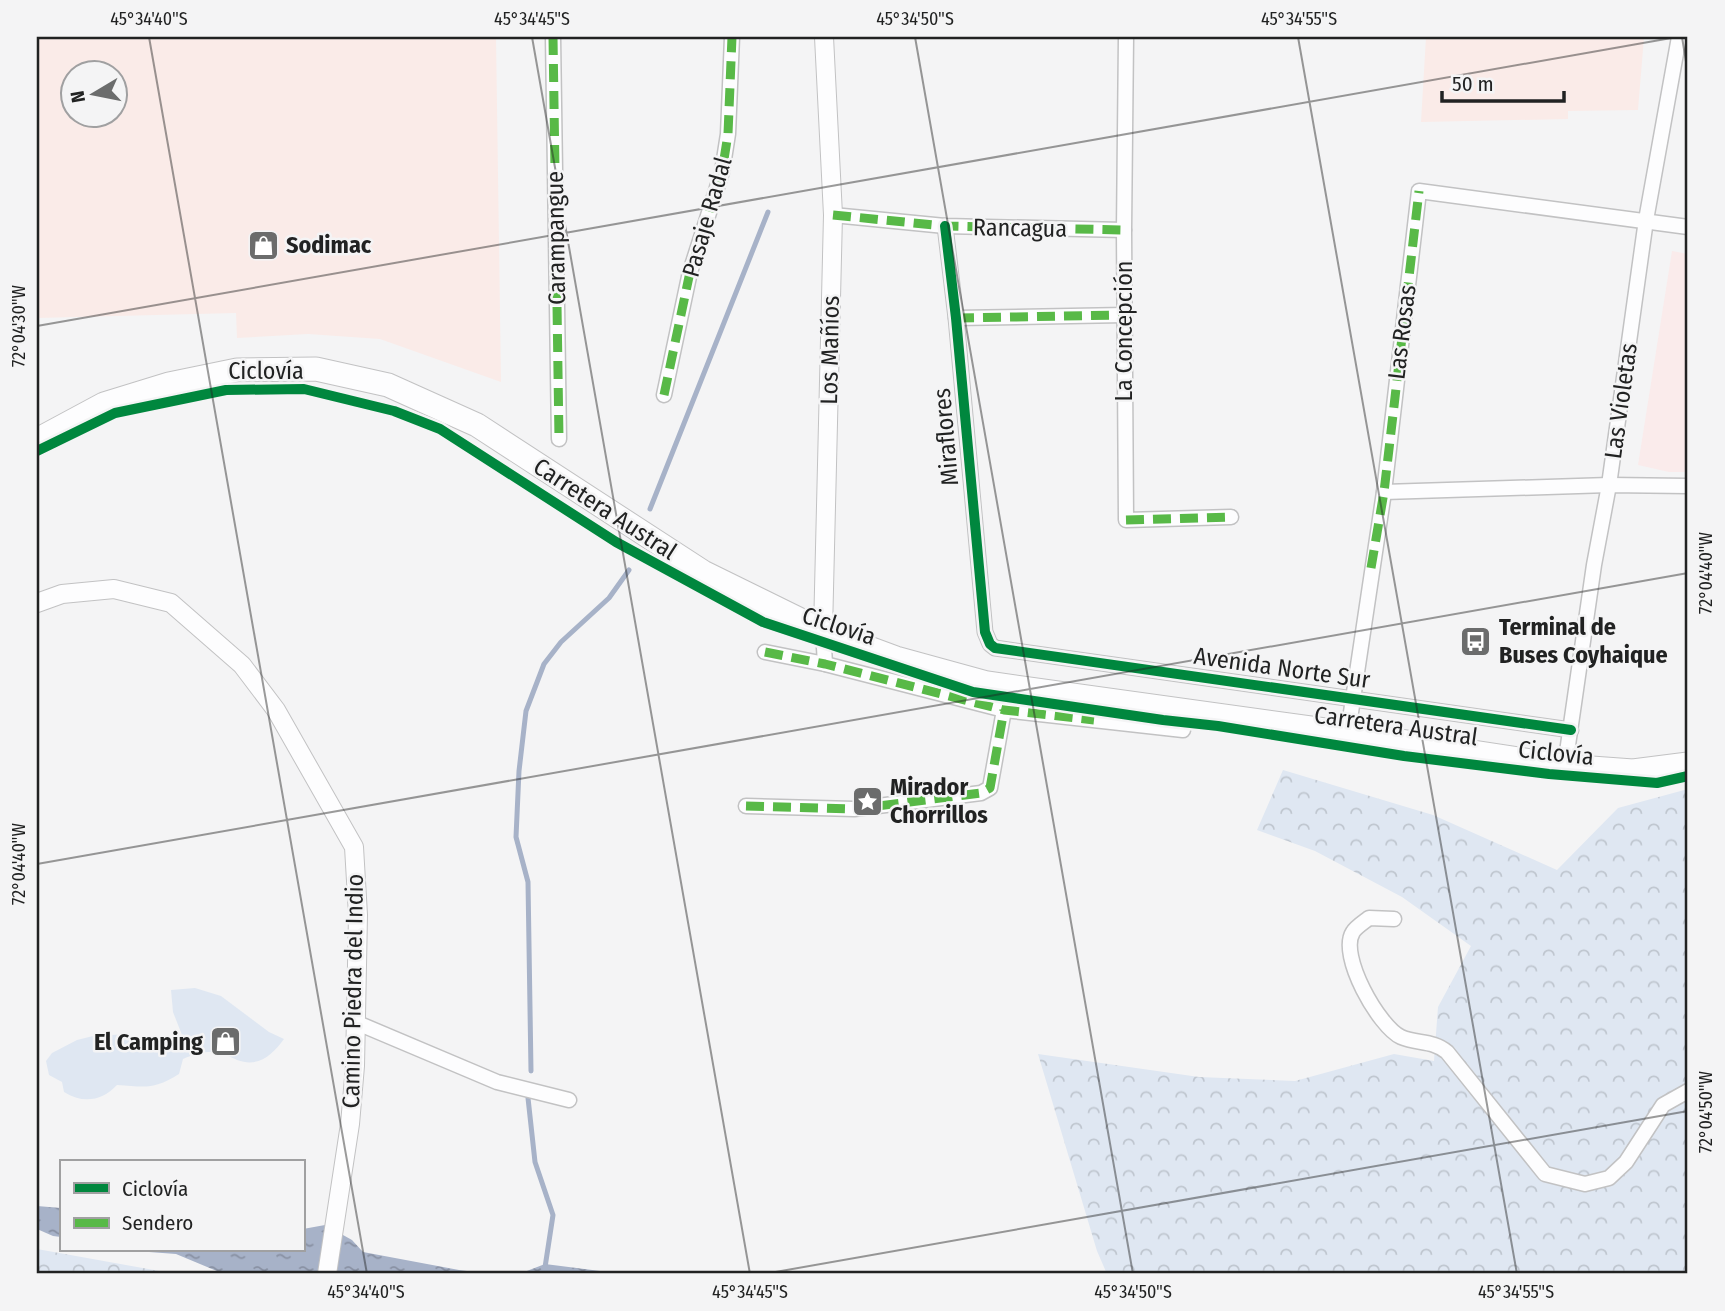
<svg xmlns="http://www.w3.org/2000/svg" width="1725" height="1311" viewBox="0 0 1725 1311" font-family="'Fira Sans Condensed',sans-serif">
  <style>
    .commercial { fill: #faebe8; fill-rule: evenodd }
    .education { fill: #faebeb }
    .forest { fill: url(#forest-crowns) }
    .green { fill: #dfe7f2 }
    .water { fill: url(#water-ripples) }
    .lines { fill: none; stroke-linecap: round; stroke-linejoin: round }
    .stream { stroke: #a7b2c8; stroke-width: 5 }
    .minor-casing { stroke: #c2c2c3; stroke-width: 17 }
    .tertiary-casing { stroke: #c2c2c3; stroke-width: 20 }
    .trunk-casing { stroke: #c2c2c3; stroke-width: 25 }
    .minor { stroke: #fdfdfe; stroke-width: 14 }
    .tertiary { stroke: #fdfdfe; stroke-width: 18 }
    .trunk { stroke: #fdfdfe; stroke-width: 23 }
    .quiet { stroke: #58b947; stroke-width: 9; stroke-dasharray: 18 9; stroke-linecap: butt }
    .cycleway-casing { stroke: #f4f4f5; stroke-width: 15 }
    .cycleway { stroke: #00873e; stroke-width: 10 }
    .ticks { fill: none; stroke: #212222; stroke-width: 2; stroke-opacity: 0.45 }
    .labels { text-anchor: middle; stroke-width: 5; stroke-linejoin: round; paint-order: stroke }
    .street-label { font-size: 24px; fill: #212222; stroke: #f4f4f5 }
    .poi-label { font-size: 24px; font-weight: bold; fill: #212222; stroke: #f4f4f5; text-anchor: start }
    .neatline { fill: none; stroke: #212222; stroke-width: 2.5 }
    .ticks-label { font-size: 18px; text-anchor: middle; fill: #212222 }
  </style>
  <defs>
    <pattern id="forest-crowns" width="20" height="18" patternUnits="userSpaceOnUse" patternTransform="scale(1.75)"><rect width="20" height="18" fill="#dfe7f2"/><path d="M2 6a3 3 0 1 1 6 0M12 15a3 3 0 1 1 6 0" fill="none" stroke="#bfc6cf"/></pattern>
    <pattern id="water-ripples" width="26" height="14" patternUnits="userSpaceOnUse" patternTransform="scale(1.75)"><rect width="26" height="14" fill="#a7b2c8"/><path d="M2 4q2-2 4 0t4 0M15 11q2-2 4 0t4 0" fill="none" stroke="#8890a2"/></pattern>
  </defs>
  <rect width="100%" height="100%" fill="#f4f4f5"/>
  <g class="commercial">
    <path d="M37,37h459l5,345 -121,-43 -72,-5 -71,4 -1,-25 -199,5zM74,74h42v42h-42z"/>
    <path d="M1426,37h218l-6,73 -70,1v8l-147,3z"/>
  </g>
  <path class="education" d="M1672,251l16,3v218h-19l-31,-7z"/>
  <g class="forest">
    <path d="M1283,770l150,45 124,55 61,-62 70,-19v485h-581l-10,-23 -59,-197 161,23 96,4 99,-27 40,7 4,-54 33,-61 -69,-49 -87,-46 -58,-21z"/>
    <path d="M37,1249l139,25h-139z"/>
  </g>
  <path class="green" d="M195,988l26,8 48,36 15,7c-12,16 -25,29 -47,21 -6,-3 -14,-7 -21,-8 -12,-1 -23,3 -33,7l-4,15c-26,16 -33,13 -62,11 -15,16 -34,19 -53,7l-2,-10 -13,-7 -3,-14 6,-8 25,-13 16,-4 36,-2 26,10 29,-4 -11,-28 -2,-22z"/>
  <g class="water">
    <path d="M37,1206l24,2v29l-8,-1 -16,-7z"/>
    <path d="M325,1225l27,15 11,12 96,18 32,4h-267l-48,-20 -54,-4h181v-21z"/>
    <path d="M545,1264l63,8 6,2h-95z"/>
  </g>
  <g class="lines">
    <g class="stream">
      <path d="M650,509l118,-297"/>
      <path d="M531,1071l-3,-189 -12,-45 3,-66 7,-60 18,-47 17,-22 48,-44 20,-28"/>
      <path d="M528,1098l7,64 18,53 -9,59"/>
    </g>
    <defs>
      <g id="minor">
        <path d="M553,37l6,402"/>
        <path d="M1126,37l-2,193 2,290 105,-3"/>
        <path d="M833,215l112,11 179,4"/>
        <path d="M945,226l11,92 29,314 5,12 5,4 576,82"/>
        <path d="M956,318l169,-3"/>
        <path d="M664,395l26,-123 32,-100 6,-38 4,-97"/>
        <path d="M1384,492l225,-7 79,1"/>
        <path d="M823,631l2,33"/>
        <path d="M765,652l60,12 179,46 179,20"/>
        <path d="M1347,739l37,-247 35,-301 269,36"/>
        <path d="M1565,766l29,-201 15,-80 37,-265 33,-183"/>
        <path d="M746,806l108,3 127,-16 9,-5 14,-78"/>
        <path d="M1394,919l-25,-1c-5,4 -13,9 -16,14 -15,23 26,95 48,105 16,7 32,3 46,15l98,122 40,10 24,-6 17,-16 37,-57 25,-14"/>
        <path d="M355,1022l142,60 72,18"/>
      </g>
      <g id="tertiary">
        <path d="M37,603l25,-9 52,-5 57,14 71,62 34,45 78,137 4,68 -3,151 -5,58 -23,150"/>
        <path d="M823,631l10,-416 -9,-178"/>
      </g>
      <g id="trunk">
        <path d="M37,440l67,-36 65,-20 68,-14 79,-1 72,16 89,40 226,147 120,59 73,27 91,25 360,50 218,33"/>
        <path d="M1550,765l83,6 55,-7"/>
      </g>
    </defs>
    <use href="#minor" class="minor-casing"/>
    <use href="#tertiary" class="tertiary-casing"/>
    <use href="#trunk" class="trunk-casing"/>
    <use href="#minor" class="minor"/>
    <use href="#tertiary" class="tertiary"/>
    <use href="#trunk" class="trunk"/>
    <g class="quiet">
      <path d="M553,37l6,402"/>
      <path d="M833,215l112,11 179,4"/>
      <path d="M956,318l169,-3"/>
      <path d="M664,395l26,-123 32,-100 6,-38 4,-97"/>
      <path d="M1126,520l105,-3"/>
      <path d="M1371,568l13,-76 35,-301"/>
      <path d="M765,652l60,12 179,46 90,10"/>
      <path d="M746,806l108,3 127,-16 9,-5 14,-78"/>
    </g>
    <defs>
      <g id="cycleway">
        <path d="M945,226l11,92 29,314 5,12 5,4 576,82"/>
        <path d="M37,451l78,-38 111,-23 78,-1 90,22 46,18 176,113 147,80 210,70 190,28 55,6 186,30 145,18 108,9 31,-7"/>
      </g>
    </defs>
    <use href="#cycleway" class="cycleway-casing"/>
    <use href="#cycleway" class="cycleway"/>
  </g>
  <path class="ticks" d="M149,37l218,1237M532,37l218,1237M915,37l218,1237M1298,37l219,1237M1682,37l6,37M37,326l1640,-289M37,864l1651,-291M764,1274l924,-163"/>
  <defs>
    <symbol id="shop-square" viewBox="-11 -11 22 22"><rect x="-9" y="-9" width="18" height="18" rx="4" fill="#6b6c6c" stroke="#f4f4f5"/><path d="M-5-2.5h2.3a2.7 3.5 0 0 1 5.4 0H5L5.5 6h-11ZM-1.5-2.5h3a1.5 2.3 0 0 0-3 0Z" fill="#fff"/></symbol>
    <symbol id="bus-square" viewBox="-11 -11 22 22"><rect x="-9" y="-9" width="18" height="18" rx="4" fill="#6b6c6c" stroke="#f4f4f5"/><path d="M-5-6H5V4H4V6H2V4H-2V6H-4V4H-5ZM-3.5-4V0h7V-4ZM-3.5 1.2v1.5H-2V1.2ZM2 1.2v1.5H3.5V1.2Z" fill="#fff"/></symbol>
    <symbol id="sight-square" viewBox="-11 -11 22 22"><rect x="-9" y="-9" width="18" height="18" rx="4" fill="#6b6c6c" stroke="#f4f4f5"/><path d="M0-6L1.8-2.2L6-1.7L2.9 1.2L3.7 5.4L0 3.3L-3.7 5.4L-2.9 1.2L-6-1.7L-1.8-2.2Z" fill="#fff"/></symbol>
  </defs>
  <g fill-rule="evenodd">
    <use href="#shop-square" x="246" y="228" width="35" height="35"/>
    <use href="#bus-square" x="1458" y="624" width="35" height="35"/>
    <use href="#sight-square" x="850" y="784" width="35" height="35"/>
    <use href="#shop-square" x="208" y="1024" width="35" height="35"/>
  </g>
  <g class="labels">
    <g class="street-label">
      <text transform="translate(707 217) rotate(-74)" y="8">Pasaje Radal</text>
      <text transform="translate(1020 228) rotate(1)" y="8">Rancagua</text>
      <text transform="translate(556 238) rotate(-91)" y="8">Carampangue</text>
      <text transform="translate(1124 331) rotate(-90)" y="8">La Concepción</text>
      <text transform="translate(1402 332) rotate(-83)" y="8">Las Rosas</text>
      <text transform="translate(830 350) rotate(-89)" y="8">Los Mañíos</text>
      <text x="266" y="379">Ciclovía</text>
      <text transform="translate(1621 401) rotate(-82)" y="8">Las Violetas</text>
      <text transform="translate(946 437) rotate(-95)" y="8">Miraflores</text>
      <text transform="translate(605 509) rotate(33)" y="8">Carretera Austral</text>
      <text transform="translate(839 626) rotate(18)" y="8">Ciclovía</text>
      <text transform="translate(1282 668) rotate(8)" y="8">Avenida Norte Sur</text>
      <text transform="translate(1396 726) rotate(8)" y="8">Carretera Austral</text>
      <text transform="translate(1556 753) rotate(6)" y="8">Ciclovía</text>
      <text transform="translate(353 991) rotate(-89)" y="8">Camino Piedra del Indio</text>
    </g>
    <g class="poi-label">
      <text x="286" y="253">Sodimac</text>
      <text x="1499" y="635">Terminal de<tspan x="1499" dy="28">Buses Coyhaique</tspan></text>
      <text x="890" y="795">Mirador<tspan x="890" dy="28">Chorrillos</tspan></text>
      <text x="203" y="1050" text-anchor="end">El Camping</text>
    </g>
  </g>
  <rect width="1725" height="1311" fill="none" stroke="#f4f4f5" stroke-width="77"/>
  <rect x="60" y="1160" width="245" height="91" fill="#f4f4f5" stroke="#a0a0a1" stroke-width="2"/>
  <rect x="74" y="1183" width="35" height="10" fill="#00873e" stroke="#a0a0a1" stroke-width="2"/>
  <text x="122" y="1196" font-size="21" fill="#212222">Ciclovía</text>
  <rect x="74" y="1218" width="35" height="10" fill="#58b947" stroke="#a0a0a1" stroke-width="2"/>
  <text x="122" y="1230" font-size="21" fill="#212222">Sendero</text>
  <g transform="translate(94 94) rotate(260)"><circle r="33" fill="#f4f4f5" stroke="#a0a0a1" stroke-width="2"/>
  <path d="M0-5L12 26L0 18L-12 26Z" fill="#6b6c6c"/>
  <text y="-10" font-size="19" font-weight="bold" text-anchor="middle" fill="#212222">N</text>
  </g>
  <path d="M1442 91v10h122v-10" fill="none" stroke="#212222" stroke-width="3.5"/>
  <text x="1452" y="91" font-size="21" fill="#212222" stroke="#f4f4f5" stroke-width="5" paint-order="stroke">50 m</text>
  <rect x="38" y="38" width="1648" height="1234" class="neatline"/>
  <g class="ticks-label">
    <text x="149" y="25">45°34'40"S</text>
    <text x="532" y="25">45°34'45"S</text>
    <text x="915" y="25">45°34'50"S</text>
    <text x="1299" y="25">45°34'55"S</text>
    <text transform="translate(19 326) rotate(-90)" y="6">72°04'30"W</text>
    <text transform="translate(1706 573) rotate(-90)" y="6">72°04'40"W</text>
    <text transform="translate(19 864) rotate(-90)" y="6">72°04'40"W</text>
    <text transform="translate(1706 1112) rotate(-90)" y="6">72°04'50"W</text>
    <text x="366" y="1298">45°34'40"S</text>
    <text x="750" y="1298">45°34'45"S</text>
    <text x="1133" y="1298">45°34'50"S</text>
    <text x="1516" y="1298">45°34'55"S</text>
  </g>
</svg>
